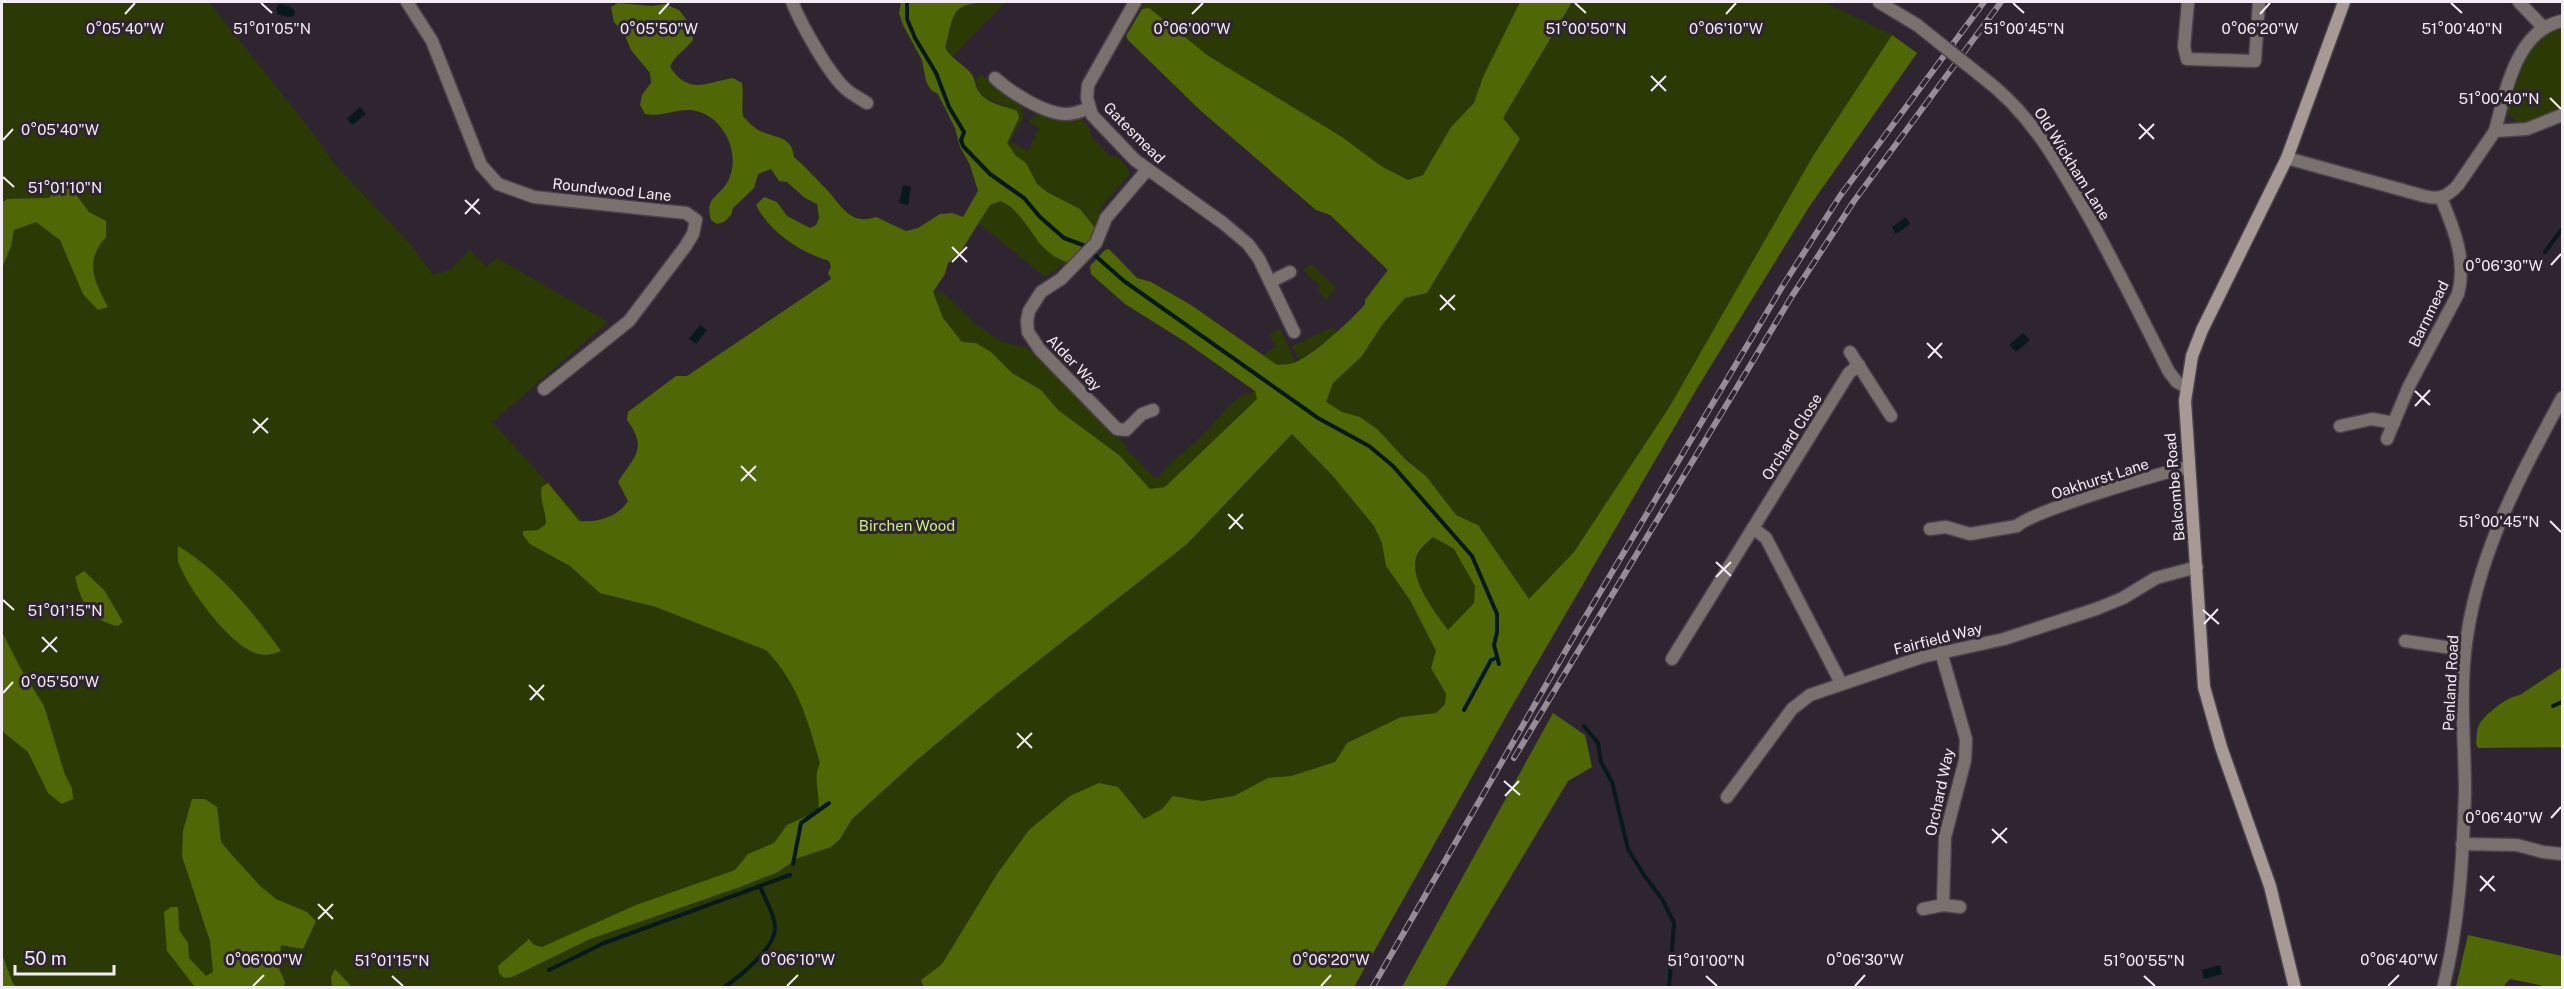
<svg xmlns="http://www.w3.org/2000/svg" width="2564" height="989" viewBox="0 0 2564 989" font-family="'Public Sans',sans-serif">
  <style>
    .green { fill: #2b3a04 }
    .forest { fill: #4f6805; fill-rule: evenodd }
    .water { fill: #07191a }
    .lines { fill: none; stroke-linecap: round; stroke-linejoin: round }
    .stream { stroke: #07191a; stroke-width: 4 }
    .street-casing { stroke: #4a414c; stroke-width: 15 }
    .secondary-casing { stroke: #4a414c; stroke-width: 15 }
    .street { stroke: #79716d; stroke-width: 12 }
    .secondary { stroke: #a79994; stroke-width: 12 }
    .rail-casing { stroke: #958c96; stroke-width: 6 }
    .rail { stroke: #2f2531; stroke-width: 4; stroke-dasharray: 11; stroke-linecap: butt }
    .street-bridge-casing { stroke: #4a414c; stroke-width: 15; stroke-linecap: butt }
    .street-bridge { stroke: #79716d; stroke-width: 12 }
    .ticks { fill: none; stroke: #f3ecf4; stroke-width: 2 }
    .labels { text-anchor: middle; stroke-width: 6; stroke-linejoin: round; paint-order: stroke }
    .street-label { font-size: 15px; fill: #f3ecf4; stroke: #2f2531 }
    .park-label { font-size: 15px; fill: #c9f07e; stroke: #2f2531 }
    .ticks-label { font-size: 15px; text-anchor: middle; fill: #f3ecf4; stroke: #2f2531; stroke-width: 6; stroke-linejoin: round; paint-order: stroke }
  </style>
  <rect width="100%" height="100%" fill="#2f2531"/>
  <g class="green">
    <path d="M2,2h207l100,126 28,39 74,78 22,30 17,-5 19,-20 17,17 11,-9 111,64 -116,100 94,103 188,125 32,55 34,134 12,-20 65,-59 79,-66 191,-150 105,-110 40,41 42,51 8,17 4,23 24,34 26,51 1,30 9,13 -1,10 -9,9 -35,4 -54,26 -12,19 -44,14 -23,2 -33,18 -34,5 -28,-5 -11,13 -18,10 -14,-18 -133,73 -55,90 -21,16 5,7 -924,1z"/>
    <path d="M981,2h25l-55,56 -6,-10 7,-29 5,-7 4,-5z"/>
    <path d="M1144,2h376l-37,75 -9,26 -23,24 -28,48 -15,5 -27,-14 -39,-29 -135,-82 -58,-46 -8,-1z"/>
    <path d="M1572,2h252l68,33 -79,121 -143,250 -96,146 -45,47 -51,-74 -22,-10 -30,-39 -66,-59 -18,-5 -16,-9 7,-20 29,-27 20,-31 23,-27 22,-5 93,-153 -17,-22z"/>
    <path d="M2562,27v84l-32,13h-11l-12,-11v-9c13,-31 21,-66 55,-77z"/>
    <path d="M981,74l22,20 20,13v12l-13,23 18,9 11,-23 -10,-6c10,-17 34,-8 51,-6l11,15v6l20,20 6,-1 10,11 3,7 -28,32 -7,22 -15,-19 -33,-17 -10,-8 -11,-21 -10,-7 -9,-13 12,-24c-5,-5 -10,-11 -16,-14 -14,-6 -26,-7 -27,-26z"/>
    <path d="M1001,201c28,14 34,52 66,61l-22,15 -63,-51 -3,-3 11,-18z"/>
    <path d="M1309,265h3l24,23 -10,11 -9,-9 3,-4 -17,-16z"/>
    <path d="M933,292l10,1 34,32 23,16 27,7 100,98 -2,2 31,31c13,-16 27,-26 42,-39 19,-16 31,-44 57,-49l2,8 -92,88 -15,2 -31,-34 -62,-45 -16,-20 -29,-17 -21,-21 -15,-9 -14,-1 -19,-24z"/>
    <path d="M1331,328l7,4 -39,28 -7,-14z"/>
    <path d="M1280,329l16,34 -19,2 -14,-10 13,-8 -7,-13z"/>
    <path d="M1433,537l23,14 19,35 -1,17 -26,27c-13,-18 -44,-56 -28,-79 3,-5 9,-10 13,-14z"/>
  </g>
  <g class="forest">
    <path d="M901,2h80c-6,2 -14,2 -19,5 -12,6 -13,29 -17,41 7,11 15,14 24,23 7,7 5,14 10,21 8,12 26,14 38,19l2,7 -12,25 9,13 10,7 11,21 10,8 33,17 15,19v6l-6,10 -22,18c-34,-10 -37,-47 -66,-61l-11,4 -29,46 -13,12 -3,11 -12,18 10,26 19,24 14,1 15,9 21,21 29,17 17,20 61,45 31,34 15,-2 92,-88 -2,-8 -71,-50 -59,-37 -34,-30 -1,-8 15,-16 4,-1 28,29 14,4 40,23 86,60c6,-1 14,0 19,-3 17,-7 57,-43 69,-58v-4l23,-30 -58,-55 -14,-5 -115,-99 -73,-71 -2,-4 16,-27 7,-1 58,47 135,82 39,29 27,14 15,-5 28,-48 23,-24 9,-26 37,-75h52l-69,116 17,21 -93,154 -22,5 -23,27 -20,31 -29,27 -7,19 16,10 18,5 17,12 29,31 20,16 30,39 22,10 51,74 45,-47 96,-146 143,-250 79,-121 25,18 -108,154 -110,178 -194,333 -151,269 -430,1 -3,-8 21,-16 55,-90 32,-44 41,-34 29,-13 19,4 26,32 18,-10 11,-13 29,5 32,-5 34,-18 23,-2 44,-14 12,-19 54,-26 35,-4 9,-9 1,-10 -15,-26 5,-17 -26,-51 -24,-34 -4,-23 -8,-17 -42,-51 -40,-41 -105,110 -191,150 -79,66 -65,59 -12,20 -9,8 -33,11 -20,14 -38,15 -150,52 -78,38 -8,1 -5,-5 -1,-7 31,-27 5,6 8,2 94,-42 99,-35 13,-16 26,-11 13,-18 31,-14c3,-17 -6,-31 2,-48 -12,-42 -22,-80 -54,-113l-110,-43 -56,-14 -30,-27 -40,-22 -7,-9v-4l15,-1 8,-6c0,-14 -7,-24 -4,-37l6,-4 31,38c18,2 39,-4 49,-20l-10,-19c17,-27 30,-33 9,-62l1,-8 48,-36h11l144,-97 -3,-6 3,-6 -2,-6c-29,-9 -59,-28 -73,-56l8,-8 13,5 10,14 23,12 6,-3 3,-7 -2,-14 -12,-6 -18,-16 -8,-1 -8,-12 -13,5 -4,14 -21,20 -2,7 -7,7 -7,2 -6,-4c-7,-23 8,-22 17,-39 13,-25 -2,-60 -28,-69 -19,-7 -37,6 -55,2l-5,-9 2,-10 9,-12 -1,-10 -19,-23 -7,-17 -10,-11 -3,-15 7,-4 34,3 13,-2 14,6 12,16 2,14c-8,10 -19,16 -23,27 19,28 34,16 63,11l9,5c2,11 -1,22 1,33 5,6 12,13 19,16 16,6 30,5 32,25 12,10 22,22 33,33 15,16 23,36 49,27l30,14 12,-3 22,-14 12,-1 11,4 15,-26 -8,-26 -10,-18 -5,-19 -17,-34 -7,-4 -5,-9 -4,-21 -19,-35 -4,-12zM1433,537l21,12 21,37 -1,17 -26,27c-13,-18 -44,-56 -29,-79 4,-5 9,-10 14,-14z"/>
    <path d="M62,184l12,8 15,20 17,9v16c-22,24 -12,44 2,70l-10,3 -15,-16 -23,-54 -24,-18 -22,8 -3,16 -9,22v-65l5,-4 42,-1z"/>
    <path d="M178,546c43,26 74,65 103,105 -7,3 -15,5 -23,3 -28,-8 -68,-63 -79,-90 -2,-5 -1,-13 -1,-18z"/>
    <path d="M84,571l20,19 19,32 -5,4c-29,-6 -36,-22 -43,-49z"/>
    <path d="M2,632l19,37 23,37 21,69 7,13 1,11 -11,5 -14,-11 -20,-41 -26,-21z"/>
    <path d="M2562,667v80l-84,1 -2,-4c1,-6 0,-14 3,-19 6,-11 29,-29 41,-30z"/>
    <path d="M1553,713l32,22 7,32 -24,14 -123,206h-43z"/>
    <path d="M192,799h13l12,8 4,35 11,13 28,31 16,13 31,13 9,9 -13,28 -22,-4 -3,22 7,15 -1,5h-89l-28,-36 -3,-39 7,-5h7l1,23 9,13 1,15 17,18 7,-4 -3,-31 -28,-85 1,-25z"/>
    <path d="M2468,935l94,21v31h-13l-39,-8 -7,8h-47z"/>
    <path d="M2,954l11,30 4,3h-15z"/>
    <path d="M335,969l16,17v1h-19l-1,-10z"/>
  </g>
  <g class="water">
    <path d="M279,4l10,2 6,5 -1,5 -6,1 -11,-3 -1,-5z"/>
    <path d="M360,107l6,7 -14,11 -5,-6z"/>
    <path d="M903,185l8,2 -3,18 -9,-2z"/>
    <path d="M1906,217l4,7 -14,10 -4,-7z"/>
    <path d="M700,325l7,5 -11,14 -7,-5z"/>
    <path d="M2023,333l7,7 -14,12 -7,-7z"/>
    <path d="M2220,965l2,9 -18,5 -2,-9z"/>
  </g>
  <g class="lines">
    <g class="stream">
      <path d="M907,2v17l8,19 21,35 13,34 15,25 -3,8 2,6 27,28 34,24 16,19 24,21 19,7 41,36 194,137 51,28 24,20 79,90 25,58v18l-3,13 5,19"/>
      <path d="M2545,252l17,-23"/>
      <path d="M2553,706l9,-4"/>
      <path d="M1464,710l27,-50 5,-2"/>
      <path d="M1584,726l14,17 3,19 11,20 16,67 16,26 18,24 12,24 -5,65"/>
      <path d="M793,864l8,-41 28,-20"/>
      <path d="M549,970l55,-27 186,-68"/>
      <path d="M723,988c16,-11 53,-40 52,-61 -1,-15 -10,-27 -15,-41"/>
    </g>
    <defs>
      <g id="street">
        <path d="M407,2l25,39 49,124 17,19 36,13 152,16 10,7 -3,14 -8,13 -56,74 -85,68"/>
        <path d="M792,2c9,22 37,73 55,88 6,5 14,9 20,13"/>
        <path d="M1135,2l-47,83 -1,13 5,17 43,45 88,63 25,21 11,15 35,73"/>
        <path d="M1879,2l38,23"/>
        <path d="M2188,2l-4,45 3,12 68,2 4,-59"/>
        <path d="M2519,2l24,25"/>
        <path d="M1981,76c51,38 77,87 108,141 28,51 54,103 80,155l8,10 9,5"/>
        <path d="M995,78c15,14 50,36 71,36 8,0 16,-3 23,-6"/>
        <path d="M2495,131c10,-38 21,-101 67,-110"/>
        <path d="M2287,158l137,38c15,4 23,1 34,-11l37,-54 32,-2 35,-14"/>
        <path d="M1147,170l-41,48 -10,25 -35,36 -20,13 -12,19 -2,10 1,11 12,18 77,79 9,1 16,-16 11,-4"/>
        <path d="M1270,282l20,-10"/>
        <path d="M1850,352l41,64"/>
        <path d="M2340,426l32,-7 22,4"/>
        <path d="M2387,439l22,-53 49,-92c9,-34 -4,-65 -17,-96"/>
        <path d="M1753,528l13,10 75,145"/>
        <path d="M1930,529l16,-2 24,7 47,-8c16,-15 143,-53 172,-59"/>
        <path d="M2405,641l60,9"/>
        <path d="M1941,652l25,87 -1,21 -20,77 -2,68"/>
        <path d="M1672,659l177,-286 10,-8"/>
        <path d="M1727,797l65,-88 18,-14 112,-38 82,-18 92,-30 27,-11 33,-20 41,-11"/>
        <path d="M2462,844l55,1 26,7 19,2"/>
        <path d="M1923,909l20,-4 17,2"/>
        <path d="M2443,988c16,-62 20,-132 22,-195 0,-47 -5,-94 0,-141 10,-94 53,-172 97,-254"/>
      </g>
      <path id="secondary" d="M2295,988l-25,-102 -49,-139 -17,-60 -19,-286 7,-45 10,-26 85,-172 57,-156"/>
    </defs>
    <use href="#street" class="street-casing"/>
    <use href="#secondary" class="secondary-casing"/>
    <use href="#street" class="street"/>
    <use href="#secondary" class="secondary"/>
    <defs>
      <g id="rail">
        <path d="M1514,758l278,-462 62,-95 147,-199"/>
        <path d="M1372,988l205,-357 205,-344 58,-91 144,-194"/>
      </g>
    </defs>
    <use href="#rail" class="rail-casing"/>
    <use href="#rail" class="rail"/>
    <defs>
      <path id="street-bridge" d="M1917,25l64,51"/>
    </defs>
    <use href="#street-bridge" class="street-bridge-casing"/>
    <use href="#street-bridge" class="street-bridge"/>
  </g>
  <path class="ticks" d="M261,3l11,10M1575,3l11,10M2013,3l11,10M2451,3l11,10M125,14l10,-11M659,14l10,-11M1192,14l11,-11M1726,14l10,-11M2260,14l10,-11M1651,76l15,15M1651,91l15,-15M2550,98l11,11M2139,124l15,15M2139,139l15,-15M3,140l10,-11M3,177l11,10M465,200l15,14M465,214l14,-15M952,247l15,15M952,262l15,-15M2551,265l10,-11M1440,295l15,15M1440,310l15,-15M1927,343l15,15M1928,358l14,-15M2415,391l15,14M2415,406l15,-16M253,419l15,14M253,433l15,-15M741,466l15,15M741,481l15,-15M1228,514l15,15M2550,521l11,11M1229,529l14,-15M1716,562l15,14M1716,577l15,-15M3,600l11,10M2203,610l16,14M2204,624l14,-15M42,637l15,15M42,652l15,-15M529,685l15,15M3,693l10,-11M530,700l14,-15M1017,733l15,15M1017,748l15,-15M1504,781l16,14M1505,796l14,-15M2551,818l10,-11M1992,829l15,14M1992,843l15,-15M2480,876l15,15M2480,891l14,-15M318,904l15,15M318,919l15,-15M392,976l11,10M1706,976l11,10M2144,976l11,10M253,986l11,-11M787,986l11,-11M1321,986l10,-11M1855,986l10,-11M2388,986l11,-11"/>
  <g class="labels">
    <g class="street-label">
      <text transform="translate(1134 133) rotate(45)" y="5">Gatesmead</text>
      <text transform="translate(2072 164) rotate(58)" y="5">Old Wickham Lane</text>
      <text transform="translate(612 190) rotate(6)" y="5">Roundwood Lane</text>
      <text transform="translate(2429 314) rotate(-64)" y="5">Barnmead</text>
      <text transform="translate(1074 363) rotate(46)" y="5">Alder Way</text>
      <text transform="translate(1792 437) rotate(-58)" y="5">Orchard Close</text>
      <text transform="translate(2100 479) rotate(-18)" y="5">Oakhurst Lane</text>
      <text transform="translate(2175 487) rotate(-95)" y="5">Balcombe Road</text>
      <text transform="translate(1938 639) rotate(-14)" y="5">Fairfield Way</text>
      <text transform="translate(2451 683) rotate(-87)" y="5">Penland Road</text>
      <text transform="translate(1940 792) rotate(-78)" y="5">Orchard Way</text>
    </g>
    <g class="park-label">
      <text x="907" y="531">Birchen Wood</text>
    </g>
  </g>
  <g class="ticks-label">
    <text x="1586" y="34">51°00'50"N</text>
    <text x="2024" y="34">51°00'45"N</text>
    <text x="272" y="34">51°01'05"N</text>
    <text x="2462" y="34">51°00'40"N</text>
    <text x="659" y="34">0°05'50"W</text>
    <text x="125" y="34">0°05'40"W</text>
    <text x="1192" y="34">0°06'00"W</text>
    <text x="1726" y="34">0°06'10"W</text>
    <text x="2260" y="34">0°06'20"W</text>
    <text x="2499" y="104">51°00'40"N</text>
    <text x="60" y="135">0°05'40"W</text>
    <text x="65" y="193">51°01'10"N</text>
    <text x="2504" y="271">0°06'30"W</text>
    <text x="2499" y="527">51°00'45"N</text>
    <text x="65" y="616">51°01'15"N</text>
    <text x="60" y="687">0°05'50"W</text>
    <text x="2504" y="823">0°06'40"W</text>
    <text x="264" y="965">0°06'00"W</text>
    <text x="798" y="965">0°06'10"W</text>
    <text x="1331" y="965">0°06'20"W</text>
    <text x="1865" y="965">0°06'30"W</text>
    <text x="2399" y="965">0°06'40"W</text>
    <text x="392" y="966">51°01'15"N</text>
    <text x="1706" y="966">51°01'00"N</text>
    <text x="2144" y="966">51°00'55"N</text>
  </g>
  <rect width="2564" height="989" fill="none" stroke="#f3ecf4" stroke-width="6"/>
  <path d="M15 965v9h99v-9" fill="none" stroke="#f3ecf4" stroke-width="3"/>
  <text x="24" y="965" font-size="18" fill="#f3ecf4" stroke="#2f2531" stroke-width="4.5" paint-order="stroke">50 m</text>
</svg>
